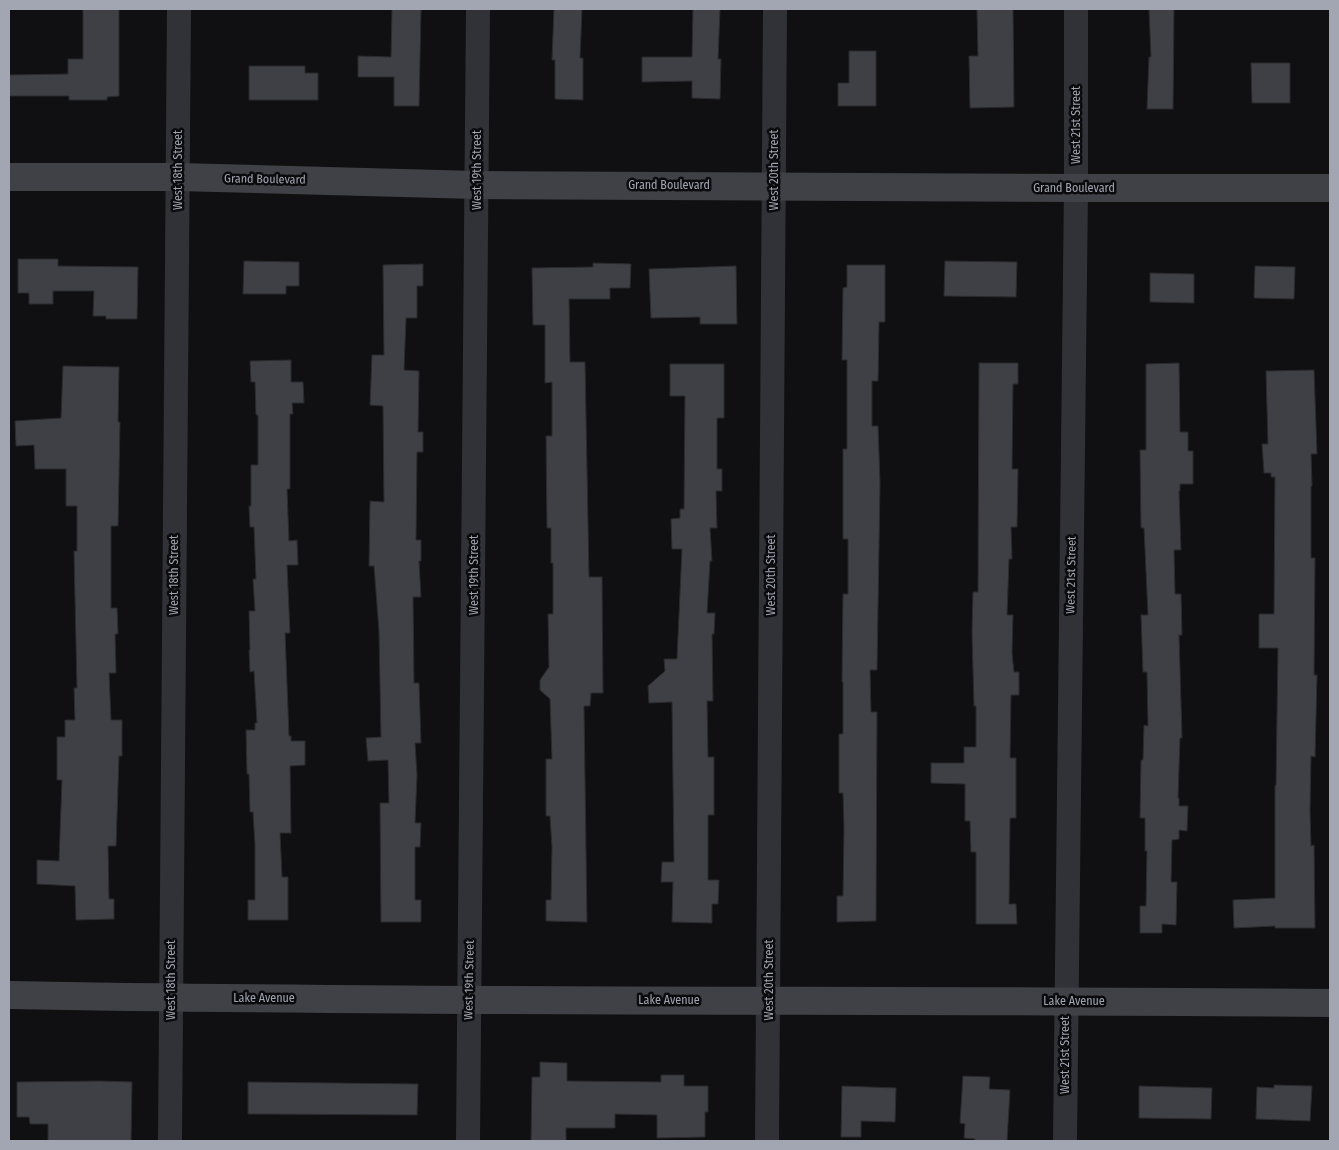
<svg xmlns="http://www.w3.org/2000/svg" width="1339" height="1150" viewBox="0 0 1339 1150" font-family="'Fira Sans Condensed',sans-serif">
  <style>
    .building { fill: #3f4045; stroke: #2b2a2e }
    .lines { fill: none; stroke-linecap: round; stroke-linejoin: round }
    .street { stroke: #313237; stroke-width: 24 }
    .secondary { stroke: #404147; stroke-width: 28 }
    .labels { text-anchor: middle; stroke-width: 5; stroke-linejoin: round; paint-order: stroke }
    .street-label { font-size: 12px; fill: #a2a6b2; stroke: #0b0b0d }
  </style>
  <rect width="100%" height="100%" fill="#101012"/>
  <g class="building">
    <path d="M83,9h36v87l-12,1v3h-38v-4h-60v-21l59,-1v-15h15z"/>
    <path d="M392,9h29l-2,97h-25v-29h-36v-21l33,1z"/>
    <path d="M554,9h28l-2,49h3v42l-28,-1v-39h-3z"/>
    <path d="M693,9h27l-2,50h3l-1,40 -28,-1v-17l-50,1v-25h50z"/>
    <path d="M977,9h36l1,98 -44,1 -1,-52h9z"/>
    <path d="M1149,9h25l-1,100h-26l2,-52h2z"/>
    <path d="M849,51h27v55h-38v-23h11z"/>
    <path d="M1251,63h39v40h-38z"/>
    <path d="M249,66h56v7h13v27h-69z"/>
    <path d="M18,259h40v7l80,1 -1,52h-31v-3h-13l1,-25h-41v13h-24v-11h-11z"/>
    <path d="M244,261l55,1v24h-13v8h-43z"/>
    <path d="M945,261l72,1 -1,35 -72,-1z"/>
    <path d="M593,263l38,1 -1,24h-20v11h-41l1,63h15l4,215h13l1,116h-12l-1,13h-6l3,216 -41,-1v-21h5l1,-53 -2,-31h-4v-57h6l-2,-60 -10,-9v-10l9,-13 -1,-53h5v-51h-2v-35h-4l-1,-92h6v-54l-7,1v-58h-12l-1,-57 61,-1z"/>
    <path d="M423,264v22h-6v32h-11l-2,52 15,1 -1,61h5v20h-6l-1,88h5v21h-2l2,36h-8l1,86h5l2,60h-6l2,32 -2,48h6l-1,24h-5v53h6v22h-40l-1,-119h9l-1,-43 -20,1 -2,-23 15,-1 -2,-106 -5,-65h-5l1,-65 14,1 -1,-96 -13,-1 2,-50h12l-1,-90z"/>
    <path d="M847,265h38v57h-6l-1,59h-6v45h6l2,57 -3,187h-7l1,42h6l-1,209 -39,1v-26h6l1,-68 -1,-35h-4v-59h4v-52h-1l1,-88h5v-55h-5v-90h4v-89h-5l1,-72 4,-1z"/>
    <path d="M736,266l1,58h-37v-7l-49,1 -2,-49z"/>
    <path d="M1255,266l40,1 -1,32 -40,-1z"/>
    <path d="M1150,273l44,1v29l-44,-1z"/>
    <path d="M291,360v22h12l1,21h-12l1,11h-3v75h-3l2,52 8,-1 1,25h-11l3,68h-5l4,103h2v5h14v24l-15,1 1,67h-11l2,44h6v43h-40v-20h7v-55l-2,-33h-3l-1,-38h-2l-1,-44h9v-7h2l-3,-52 -4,1 -1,-22h1l-1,-39h6l-2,-32h3l-2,-52h-4l-1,-21h2v-41h7v-50h-2l-1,-33h-4l-1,-21z"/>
    <path d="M979,363h39v21h-5l-1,85h6l-1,58h-6l1,32h-3l-2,56h6l-1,38 2,19h5v23h-8l-1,63h6v60h-6l-1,86h7l1,20h-41v-72h-5l-1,-31h-5v-37l-34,-1v-20h33v-16h12v-41h-2l-2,-73 1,-41h5z"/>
    <path d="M1179,363l1,69h8v19h5v33h-13v7h-1l2,59h-7l1,44h6l1,41h-3l3,103h-2l-2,60h1v8h9l-1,25 -8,-1v9l-7,1 -1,42h6l-1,43 -14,-1v9h-22v-27h6l1,-55h-2v-33h-5l1,-58h2l1,-35 4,1 -1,-54h-4l-2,-57h7l-4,-87h-3l-1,-78h6v-86z"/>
    <path d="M670,364h54v54h-7v51h5v22h-6l1,37h-7l2,33h-2l-3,52h8l-1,21h-2l1,67h-6l1,56h6v58h-6v65h11l-1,24h-6v19l-40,-1 1,-40h-12l1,-20h12l-2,-160 -23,1 -1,-17 17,-15 -1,-12h13l5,-110h-10l-1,-30 9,-1v-9h4l1,-113h-15z"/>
    <path d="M63,366l56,1 -1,55h2l-2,104h-7v82h6l1,26h-3l1,39h-7l2,47h11v36h-3l-3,90h-8l1,53h5v20l-38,1 -1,-34 -38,-2v-24l22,1 3,-81h-5v-43h8v-17h10l-1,-32h3l-3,-137h3v-45h-11v-37h-31l-1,-24 -18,1 -1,-25 46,-3z"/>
    <path d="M1314,370l3,84h-6l1,32h-1v72h4l-1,117h3l-2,82 -4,-1 -1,55 1,35 3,-1 1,83h-40v-2l-41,2 -1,-28 42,-2v-113l1,1 2,-138h-19v-34h15l1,-137h-4v-4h-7l-2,-29h6l-2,-73z"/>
    <path d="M540,1062l27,1v18l94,1v-7h23v11h24v26h-3v25l-48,1v-23l-42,-1v14h-49v13h-35l1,-64h8z"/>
    <path d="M963,1076l27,1 -1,12 21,1 -3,51h-32v-2l-11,-1 1,-14 -5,-1z"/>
    <path d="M100,1081l32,1 -1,59h-83v-17h-18l-1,-7h-12v-35z"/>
    <path d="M248,1082l170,2 -1,31 -169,-1z"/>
    <path d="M1274,1085l38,1 -2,35 -54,-2 1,-32 17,1z"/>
    <path d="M842,1086l54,2 -1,34 -34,-1v16h-20z"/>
    <path d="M1139,1086l73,2 -1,31 -72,-1z"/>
  </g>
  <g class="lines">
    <g class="street">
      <path d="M170,1141l9,-1132"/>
      <path d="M468,1141l10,-1132"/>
      <path d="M767,1141l8,-1132"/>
      <path d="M1065,1141l11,-953v-179"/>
    </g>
    <g class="secondary">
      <path d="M9,177h169l298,8 600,3h254"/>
      <path d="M9,995c440,8 881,4 1321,8"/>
    </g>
  </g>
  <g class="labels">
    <g class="street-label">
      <text transform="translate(1076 125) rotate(-90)" y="4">West 21st Street</text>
      <text transform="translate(178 170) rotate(-90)" y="4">West 18th Street</text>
      <text transform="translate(477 170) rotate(-90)" y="4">West 19th Street</text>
      <text transform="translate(774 170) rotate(-90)" y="4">West 20th Street</text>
      <text transform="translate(265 179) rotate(1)" y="4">Grand Boulevard</text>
      <text x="669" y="189">Grand Boulevard</text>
      <text x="1074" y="192">Grand Boulevard</text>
      <text transform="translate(174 575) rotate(-90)" y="4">West 18th Street</text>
      <text transform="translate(474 575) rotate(-90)" y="4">West 19th Street</text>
      <text transform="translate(771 575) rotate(-90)" y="4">West 20th Street</text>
      <text transform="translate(1071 575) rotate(-89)" y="4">West 21st Street</text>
      <text transform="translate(171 980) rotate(-90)" y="4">West 18th Street</text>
      <text transform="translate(469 980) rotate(-89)" y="4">West 19th Street</text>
      <text transform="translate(769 980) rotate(-90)" y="4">West 20th Street</text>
      <text x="264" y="1002">Lake Avenue</text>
      <text x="669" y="1004">Lake Avenue</text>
      <text x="1074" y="1005">Lake Avenue</text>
      <text transform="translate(1065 1055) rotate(-90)" y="4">West 21st Street</text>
    </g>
  </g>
  <rect width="1339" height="1150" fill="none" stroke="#a2a6b2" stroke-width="20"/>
</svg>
